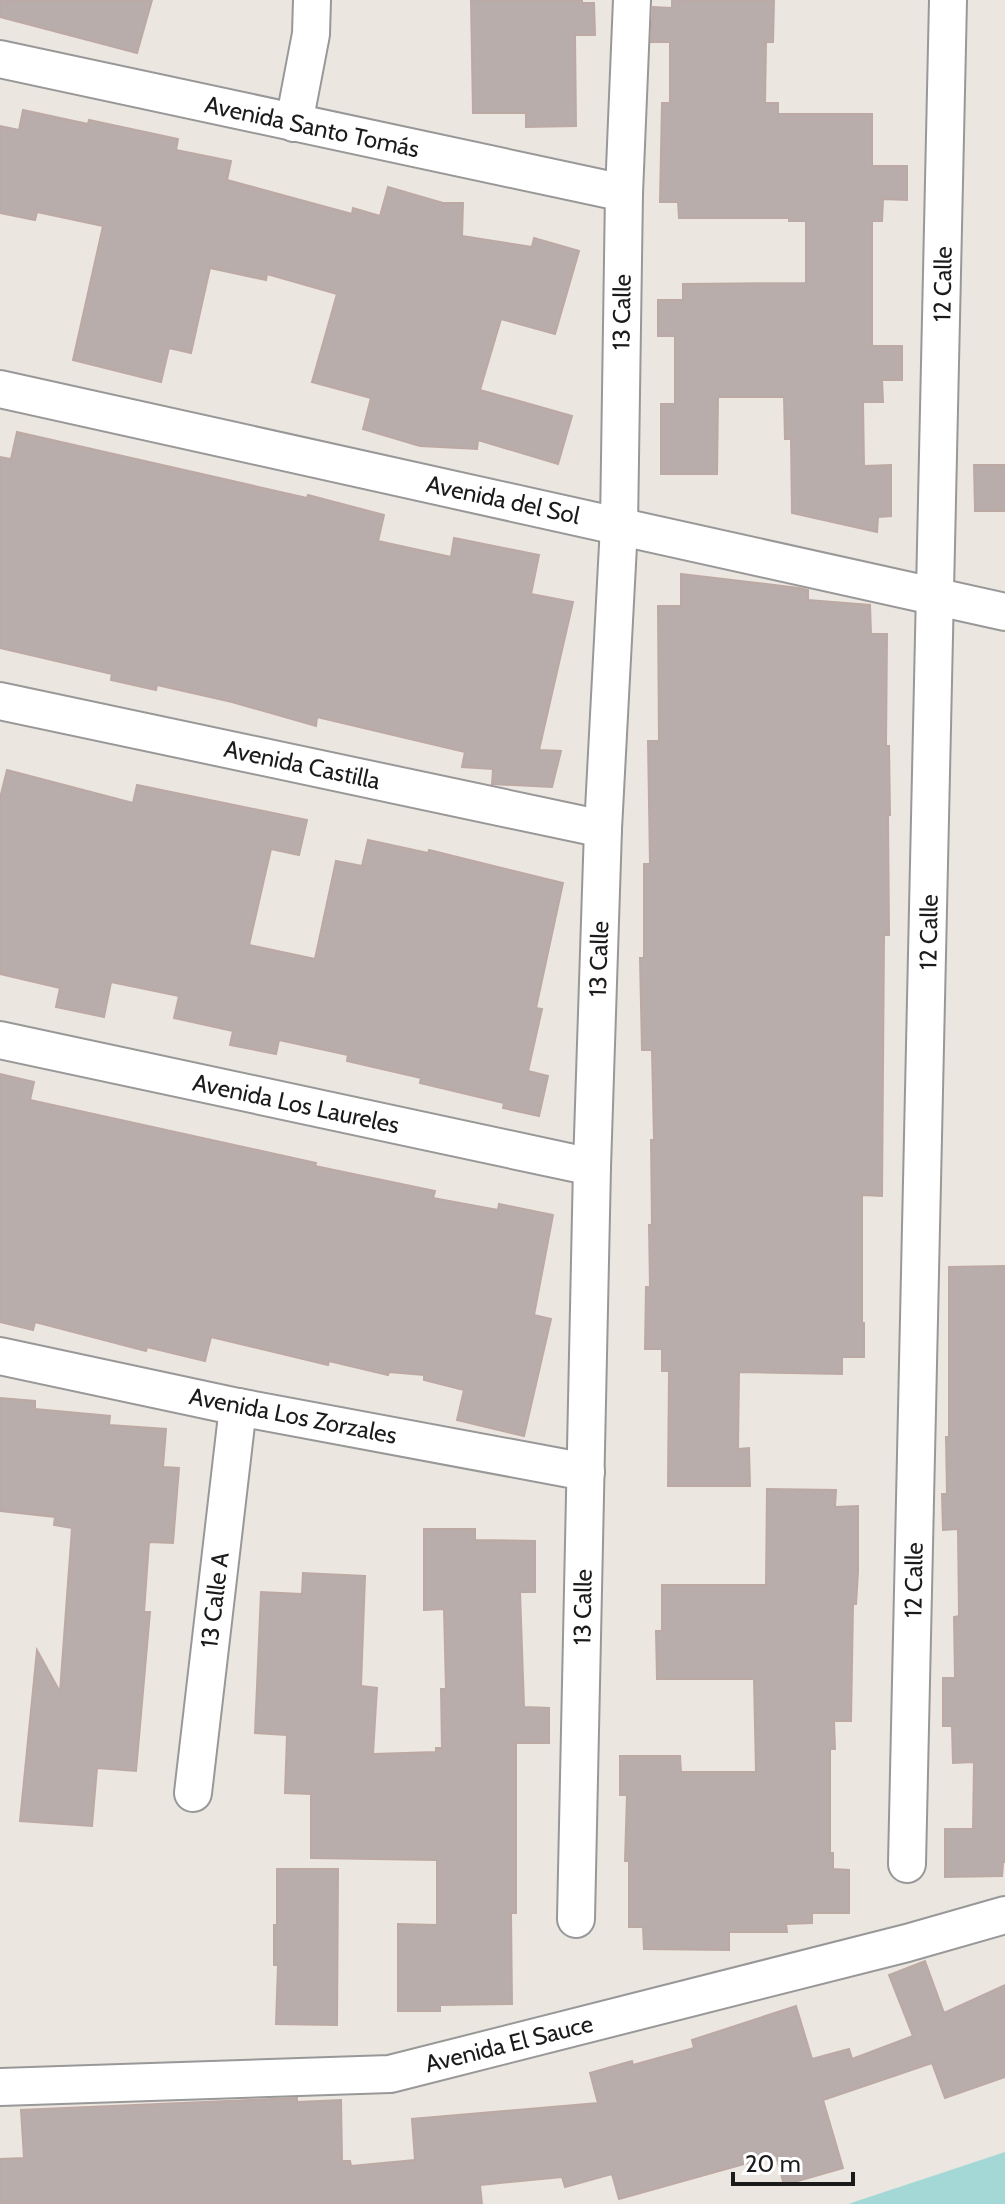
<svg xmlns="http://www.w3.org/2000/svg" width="1005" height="2204" viewBox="0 0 1005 2204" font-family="Cabin,sans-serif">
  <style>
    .water { fill: #a3d8d7 }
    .building { fill: #b8adab; stroke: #bda9a4; stroke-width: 2 }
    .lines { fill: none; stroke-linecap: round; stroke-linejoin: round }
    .street-casing { stroke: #989898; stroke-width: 40 }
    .street { stroke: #fff; stroke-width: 36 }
    .labels { text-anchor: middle; stroke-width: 8; stroke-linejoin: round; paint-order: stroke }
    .street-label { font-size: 24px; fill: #1b1b1b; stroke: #fff }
  </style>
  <rect width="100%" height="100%" fill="#ece6e1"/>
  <path class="water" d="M1005,2152v52h-157z"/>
  <g class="building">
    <path d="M0,0h152l-15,53 -137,-36z"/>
    <path d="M471,0h111v3h12l1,32h-20l1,91 -50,1v-14h-53z"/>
    <path d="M672,0h102l-1,42h-7l-1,61h13v11h94v52h35v34l-24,-1 -1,22h-10v125h30v34h-20l1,22h-20l1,64 27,-1v51l-13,1 -1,15 -85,-19 -1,-74h-6l-1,-42h-66l-1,77h-56v-70h14v-68h-17v-36h25v-16l123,-1v-62h-17v-3h-110l-1,-16h-18l2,-99h8v-61h-19l2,-35 19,1z"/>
    <path d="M23,110l65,14 1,-4 89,19 -2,11 55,11 -4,19 125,34 1,-6 27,8 8,-29 55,16h20l-1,33 70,11 2,-9 45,13 -24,83 -54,-15 -21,71 92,26 -14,48 -80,-24 -1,9 -57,-3 -57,-17 8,-31 -59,-16 25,-88 -70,-20 -1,6 -56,-12 -19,85 -22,-5 -8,34 -88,-22 30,-134 -66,-14 -2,8 -35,-7v-87l19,4z"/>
    <path d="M17,432l290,66 1,-3 76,20 -6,26 73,16 3,-19 85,17 -8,39 42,8 -34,148 22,1 -9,36 -60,-3 1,-15 -31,-2 3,-15 -148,-35 -1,9 -84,-24 -75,-17 -1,5 -45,-10 1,-6 -112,-26v-191l11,2z"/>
    <path d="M974,465h31v46h-30z"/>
    <path d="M681,574l118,14 9,2v10l62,5 1,29h16l-1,112h3l1,69h-2l1,120h-5l-2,261 -20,-1v128h2v34h-22v17l-103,-2 -1,77 11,-1 1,38h-82l1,-115h-7v-22h-17l1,-62h4l-1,-62h3l-1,-85h3l-2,-90h-10l-2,-92h4v-94h6l-2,-123h11l-1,-135h23z"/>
    <path d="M7,770l126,33 4,-18 170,35 -8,35 -28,-6 -22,96 66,14 21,-98 26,5 6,-26 60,13 1,-3 134,33 -27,125 6,1 -14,62 20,5 -9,40 -36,-8 1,-5 -84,-20 1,-5 -74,-17 1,-6 -69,-15 -3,14 -46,-9 3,-14 -59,-13 5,-22 -68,-14 -7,35 -48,-10 4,-19 -60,-14v-176z"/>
    <path d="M0,1074l34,8 -4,18 286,63 -1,3 120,25 -2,7 65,12 1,-6 54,11 -19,100 17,4 -27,117 -67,-16 7,-30 -40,-10v-5l-35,-3 -1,3 -59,-14 -1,4 -117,-28 -6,24 -58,-14 -1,4 -111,-29 -2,8 -33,-8z"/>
    <path d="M1005,1266v596h-2l-1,14 -57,1v-48h28l1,-67 -21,1 -1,-37h-9v-48h12l-1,-61 5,-1 -1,-87 -15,1 -1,-36h5l-1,-57h3v-170z"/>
    <path d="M0,1398l35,3v8l75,7 -1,9 57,4 -3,38 16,1 -6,75 -24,-1 -5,70h6l-14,159 -39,-3 -5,58 -72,-5 17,-171 23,42 12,-164 -18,-3 1,-8 -55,-6z"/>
    <path d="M767,1489l69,1 -1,17 23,-1v66l-2,32h-3l-2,117h-17l1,28h-5v104h3v16l16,1v43h-37v10l-26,1 1,8h-58v18l-85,-1 -1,-22h-14v-66h-4l2,-66h-7v-39h60l1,16h75l-2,-93h-97l-1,-48h6v-46h104z"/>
    <path d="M424,1529h51v11l60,1v51h-15l4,115 25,1v35h-33v170h-5l1,91 -72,1v6h-42v-87l39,1v-65l-126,-2v-64l-26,-1 2,-58 -32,-2 6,-141 41,2 1,-21 62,3 -4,110 16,2 -4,66 63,-2v-4h6l-1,-59h5l-2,-80 -20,1z"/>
    <path d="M277,1869h61l-1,156 -61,-1 2,-59h-4v-40h3z"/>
    <path d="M925,1961l19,52 61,-28v92l-60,21 -13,-35 -109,37 20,68 -59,17 -8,-30 -157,44 -7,-25 -47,13 -3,-10 -82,8 2,19h-482v-45l24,-1 -3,-48 276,-12v4l44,-2 1,61h8l1,5 64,-6 -3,-41 186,-16 -8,-30 42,-12 1,4 61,-17 -2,-8 104,-34 16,53 37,-10 3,10 61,-23 -24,-61z"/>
  </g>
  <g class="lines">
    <defs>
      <g id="street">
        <path d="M0,59l624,134"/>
        <path d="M294,123l17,-89 1,-34"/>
        <path d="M0,389l1005,223"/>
        <path d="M0,701l603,128"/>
        <path d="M0,1040l592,127"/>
        <path d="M0,1356l238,51 348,65"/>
        <path d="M193,1793l45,-386"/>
        <path d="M907,1864l41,-1864"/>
        <path d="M576,1919l16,-752 11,-338 16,-303 5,-333 8,-193"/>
        <path d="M0,2087l390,-13 517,-131 98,-28"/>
      </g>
    </defs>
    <use href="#street" class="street-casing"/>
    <use href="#street" class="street"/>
  </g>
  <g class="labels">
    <g class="street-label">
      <text transform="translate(312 127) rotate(12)" y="8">Avenida Santo Tomás</text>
      <text transform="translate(943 284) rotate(-89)" y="8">12 Calle</text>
      <text transform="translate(622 312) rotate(-89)" y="8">13 Calle</text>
      <text transform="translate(503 500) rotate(12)" y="8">Avenida del Sol</text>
      <text transform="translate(302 765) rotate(12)" y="8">Avenida Castilla</text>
      <text transform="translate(929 932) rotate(-89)" y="8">12 Calle</text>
      <text transform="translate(599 959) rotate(-88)" y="8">13 Calle</text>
      <text transform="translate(296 1104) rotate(12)" y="8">Avenida Los Laureles</text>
      <text transform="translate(293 1416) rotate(11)" y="8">Avenida Los Zorzales</text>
      <text transform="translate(914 1580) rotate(-89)" y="8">12 Calle</text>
      <text transform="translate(215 1600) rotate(-83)" y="8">13 Calle A</text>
      <text transform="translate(583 1607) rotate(-89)" y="8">13 Calle</text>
      <text transform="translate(509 2044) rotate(-14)" y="8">Avenida El Sauce</text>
    </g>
  </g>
  <path d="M733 2172v12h120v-12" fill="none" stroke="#1b1b1b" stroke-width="4"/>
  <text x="745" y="2172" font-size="24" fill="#1b1b1b" stroke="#ffffff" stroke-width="6" paint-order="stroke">20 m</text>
</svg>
